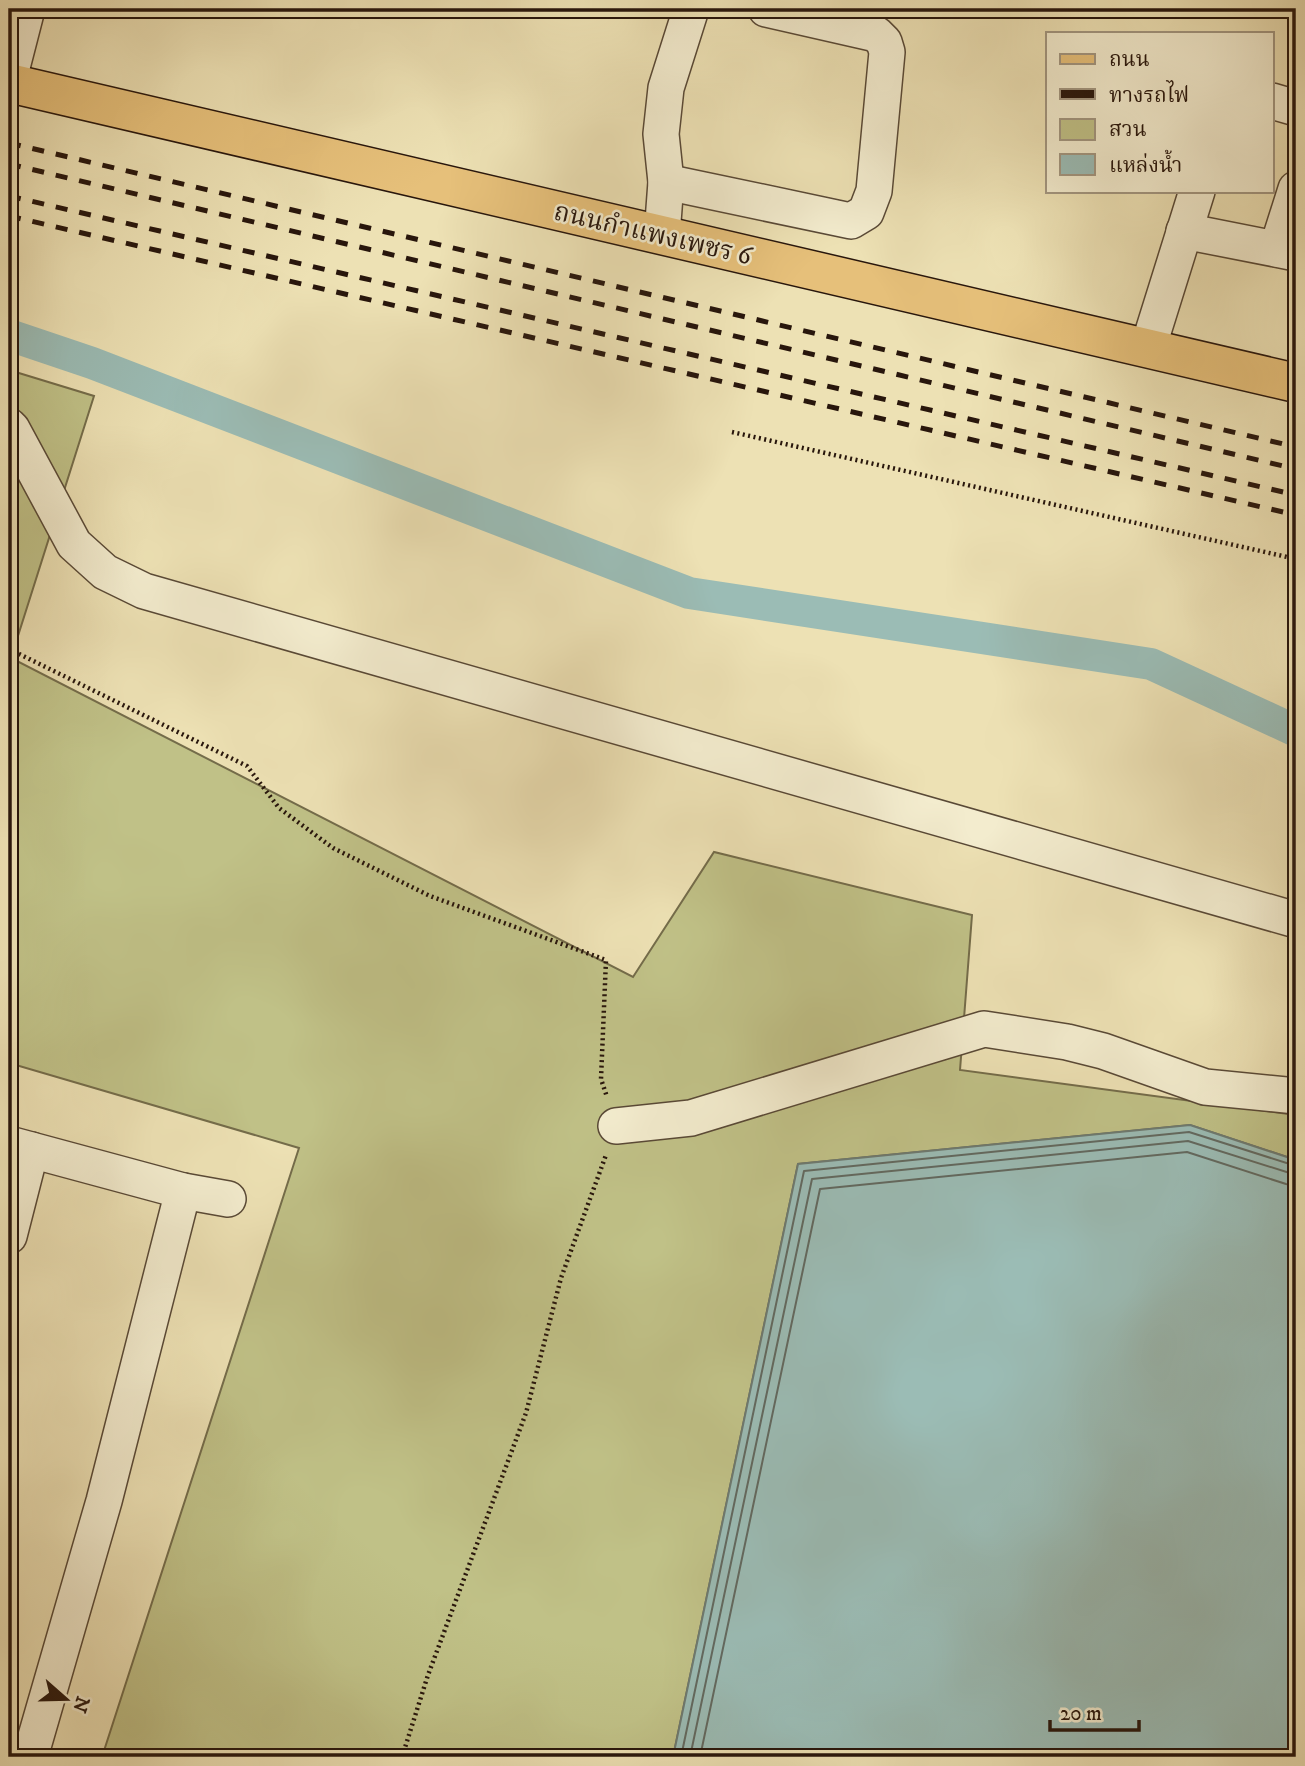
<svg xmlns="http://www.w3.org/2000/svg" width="1305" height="1766" viewBox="0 0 1305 1766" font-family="'IM FELL DW Pica','Noto Serif Thai',serif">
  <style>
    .green { fill: #c0c187; stroke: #746c4a; stroke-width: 2 }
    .water { fill: #9bbcb5; stroke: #6d7a71; stroke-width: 2 }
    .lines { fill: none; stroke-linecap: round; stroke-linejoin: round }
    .shore { stroke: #626960; stroke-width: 2 }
    .canal { stroke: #9bbcb5; stroke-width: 32 }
    .minor-casing { stroke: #594936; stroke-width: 38 }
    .major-casing { stroke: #28160c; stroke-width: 41 }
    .path { stroke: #28160c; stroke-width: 4.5; stroke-dasharray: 2 3.5; stroke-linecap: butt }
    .minor { stroke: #f3ecce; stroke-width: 35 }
    .major { stroke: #e6c07a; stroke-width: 38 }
    .rail { stroke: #28160c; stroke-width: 5; stroke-dasharray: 12 12; stroke-linecap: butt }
    .labels { text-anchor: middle; stroke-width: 5; stroke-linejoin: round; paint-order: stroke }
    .street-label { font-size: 26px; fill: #28160c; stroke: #f3ecce }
  </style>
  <rect width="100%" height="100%" fill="#ede1b4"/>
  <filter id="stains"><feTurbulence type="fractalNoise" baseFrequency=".00286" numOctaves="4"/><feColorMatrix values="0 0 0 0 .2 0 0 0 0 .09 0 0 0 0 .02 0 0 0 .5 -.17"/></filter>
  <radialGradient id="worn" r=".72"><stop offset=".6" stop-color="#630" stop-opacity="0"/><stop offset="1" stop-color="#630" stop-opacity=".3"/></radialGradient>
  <path class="green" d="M9,370l85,26 -83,262 622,319 81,-125 258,63 -12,155 336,45v45l-106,-35 -392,39 -125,593h-571l197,-609 -290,-85z"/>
  <path class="water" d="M1190,1125l106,35v597h-623l125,-593z"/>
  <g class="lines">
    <g class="shore">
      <path d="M681,1757l123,-586 385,-39 107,34"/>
      <path d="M690,1757l122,-578 376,-38 108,34"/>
      <path d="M700,1757l120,-568 367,-37 99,32 10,2"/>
    </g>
    <path class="canal" d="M9,335l83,28 597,230 462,71 145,67"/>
    <defs>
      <g id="minor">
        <path d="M9,79l18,-70"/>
        <path d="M1272,101l24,7"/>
        <path d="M666,182l185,39 15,-9 8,-21 13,-139 -3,-10 -8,-8 -110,-25"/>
        <path d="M1184,231l112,22"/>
        <path d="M662,235l4,-53 -5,-48 5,-46 25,-79"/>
        <path d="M1277,249l19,-60"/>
        <path d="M1148,348l49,-157"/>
        <path d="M9,426l3,3 62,115 31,28 39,19 1152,329"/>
        <path d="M616,1126l75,-8 293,-89 83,13 36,9 102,36 91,9"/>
        <path d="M9,1144l174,47 45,8"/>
        <path d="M9,1236l22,-86"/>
        <path d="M30,1757l74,-256 79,-310"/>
      </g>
      <path id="major" d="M9,83l1287,300"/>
    </defs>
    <use href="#minor" class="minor-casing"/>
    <use href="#major" class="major-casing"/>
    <g class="path">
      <path d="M732,432l564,127"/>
      <path d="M9,649l238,117 32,42 54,40 97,48 176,64 -5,119 6,18"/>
      <path d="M131,1757l3,-4 18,4"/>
      <path d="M402,1757l26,-82 98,-262 35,-135 45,-123"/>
    </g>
    <use href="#minor" class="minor"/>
    <use href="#major" class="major"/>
    <g class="rail">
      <path d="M9,143l1287,304"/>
      <path d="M9,164l1287,305"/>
      <path d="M9,196l1287,299"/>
      <path d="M9,216l1287,299"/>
    </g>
  </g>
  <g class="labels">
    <g class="street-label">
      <text transform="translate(653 233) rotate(13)" y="9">ถนนกำแพงเพชร 6</text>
    </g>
  </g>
  <rect width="1305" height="1766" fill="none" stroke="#ede1b4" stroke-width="35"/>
  <rect x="10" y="10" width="1284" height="1745" fill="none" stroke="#28160c" stroke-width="3.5"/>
  <rect x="18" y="18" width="1270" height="1731" fill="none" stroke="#28160c" stroke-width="2"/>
  <rect x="1046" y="32" width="228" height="161" fill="#f3ecce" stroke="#a29680" stroke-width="2"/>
  <rect x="1060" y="54" width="35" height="10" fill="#e6c07a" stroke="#a29680" stroke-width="2"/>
  <text x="1109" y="66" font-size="21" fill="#28160c">ถนน</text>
  <rect x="1060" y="89" width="35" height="10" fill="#28160c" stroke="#a29680" stroke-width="2"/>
  <text x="1109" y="102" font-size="21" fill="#28160c">ทางรถไฟ</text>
  <rect x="1060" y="119" width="35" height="21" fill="#c0c187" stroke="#a29680" stroke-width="2"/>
  <text x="1109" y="136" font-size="21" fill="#28160c">สวน</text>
  <rect x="1060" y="154" width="35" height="21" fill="#9bbcb5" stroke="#a29680" stroke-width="2"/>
  <text x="1109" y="172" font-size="21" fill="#28160c">แหล่งน้ำ</text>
  <g transform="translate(66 1699) rotate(110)" stroke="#f3ecce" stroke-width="5" paint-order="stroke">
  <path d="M0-5L12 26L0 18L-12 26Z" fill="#28160c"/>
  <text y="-10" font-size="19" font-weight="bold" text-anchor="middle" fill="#28160c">N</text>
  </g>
  <path d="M1050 1720v10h89v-10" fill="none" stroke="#28160c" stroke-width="3.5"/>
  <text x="1060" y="1720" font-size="21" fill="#28160c" stroke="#f3ecce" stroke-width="5" paint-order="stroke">20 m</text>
  <rect width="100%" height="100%" filter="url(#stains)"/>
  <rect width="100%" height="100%" fill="url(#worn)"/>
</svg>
